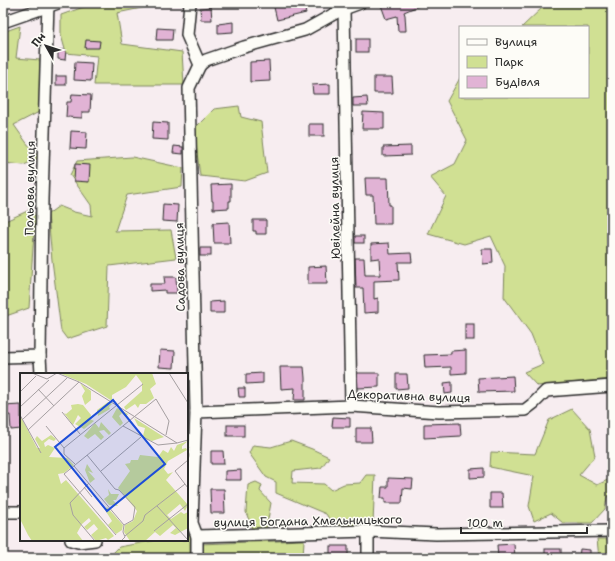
<svg xmlns="http://www.w3.org/2000/svg" width="615" height="561" viewBox="0 0 615 561" font-family="'Shantell Sans',sans-serif">
  <style>
    .green { fill: #d0e093; stroke: #7e865f }
    .building { fill: #e1b3d5; stroke: #2b2b2b }
    .lines { fill: none; stroke-linecap: round; stroke-linejoin: round }
    .minor-casing { stroke: #2b2b2b; stroke-width: 14 }
    .minor { stroke: #fdfcf7; stroke-width: 11 }
    .labels { text-anchor: middle; stroke-width: 3; stroke-linejoin: round; paint-order: stroke }
    .street-label { font-size: 12px; fill: #2b2b2b; stroke: #fdfcf7 }
    .inset-road { fill: none; stroke: #a59fa1; stroke-width: 1 }
    .view { fill: #1d4ed8; fill-opacity: 0.15; stroke: #1d4ed8; stroke-width: 2 }
    .inset-edge { fill: none; stroke: #2b2b2b; stroke-width: 2 }
  </style>
  <rect width="100%" height="100%" fill="#f7edf0"/>
  <filter id="ink" filterUnits="userSpaceOnUse"><feTurbulence type="fractalNoise" baseFrequency=".025" numOctaves="2"/><feDisplacementMap in="SourceGraphic" scale="8" xChannelSelector="R" yChannelSelector="G"/><feConvolveMatrix kernelMatrix="1 2 1 2 8 2 1 2 1" color-interpolation-filters="sRGB"/></filter>
  <g filter="url(#ink)">
    <g class="green">
      <path d="M95,3h61v2l-39,8 5,31 60,8 2,33h-90l3,-29 -31,-3 -5,-18v-20z"/>
      <path d="M542,3h70v376l-75,7 -13,-14 19,-8 -12,-30 -27,-37 1,-31 -14,-30 -27,8 -36,-10 18,-38 -16,-19 25,-13 12,-24 -20,-39 13,-23v19h128v-70h-66l21,-20z"/>
      <path d="M20,26l-4,32 24,2 -1,52 -25,13 12,17 13,16 -15,7 -21,-2v-131z"/>
      <path d="M239,106l2,11 20,5 6,51 -22,8 -45,-5 -6,-47 20,-20z"/>
      <path d="M132,157l51,11 -1,19 -55,8 -12,36 56,-1 5,28 -67,8 -2,60 -40,13 -6,-8 -9,-71 -4,-46 11,-8 15,6 18,4 -1,-11 -21,-30 7,-14z"/>
      <path d="M32,209l3,8 -6,91 -26,9v-95z"/>
      <path d="M572,409l18,20 5,27 -16,19 18,10 15,-7v16l-5,3 -2,12 -13,14h-29l-12,-10 -17,8 -5,-15 5,-30 -44,-9 1,-15 44,2 14,-34z"/>
      <path d="M291,441l21,8 17,8 -8,11 -28,3 -1,12 32,1 7,6 13,-6 16,-1 6,-8h9l-2,49 -40,1 -7,-11 -50,-21v-11l-10,-5 -17,-24 4,-8 18,2z"/>
      <path d="M256,482l6,3 -2,6 11,12 -5,27 -14,-1 -6,-17 2,-27z"/>
      <path d="M190,534v24h-82l11,-11 38,-7h30v-5z"/>
      <path d="M597,539h15v19h-13z"/>
      <path d="M304,540l-1,18h-103v-14z"/>
    </g>
    <g class="building">
      <path d="M273,3h30l3,10 -29,7z"/>
      <path d="M387,3h38l-21,9 1,3 1,16h-8l-1,-15 -11,3 -5,-14z"/>
      <path d="M211,7l1,13h-11l-1,-12z"/>
      <path d="M233,22v10l-15,1v-9z"/>
      <path d="M157,28l16,1 -1,11h-16z"/>
      <rect x="356" y="39" width="12" height="13"/>
      <path d="M86,40l14,1 -1,7h-14z"/>
      <path d="M58,50h8l-1,10 -7,-1z"/>
      <path d="M269,61l1,20 -20,1v-20z"/>
      <path d="M75,62l17,1 -1,18 -17,-1z"/>
      <rect x="56" y="76" width="10" height="9"/>
      <path d="M374,77h18l1,16h-19z"/>
      <path d="M330,84v10h-17l-1,-9z"/>
      <path d="M72,94l19,1 -1,17h-8v6l-16,-1 1,-15h4z"/>
      <path d="M367,97l1,9h-15v-8z"/>
      <path d="M363,112l21,1v16h-22z"/>
      <path d="M153,122l15,1v17l-16,-1z"/>
      <rect x="309" y="124" width="15" height="12"/>
      <path d="M71,131l16,1 -1,17 -16,-1z"/>
      <path d="M174,146l9,1v7l-10,-1z"/>
      <path d="M411,146v9l-28,1v-9z"/>
      <path d="M75,164l15,1 -1,17 -15,-1z"/>
      <path d="M365,178h23l1,27h2v19h-17l-1,-29h-7z"/>
      <path d="M231,184v17h-2v7l-16,1v-8h-1l-1,-16z"/>
      <path d="M163,204l15,1 -1,17 -15,-1z"/>
      <path d="M253,220h13v14h-10v-3h-3z"/>
      <path d="M229,222l1,21h-16l-1,-20z"/>
      <rect x="355" y="236" width="9" height="7"/>
      <path d="M389,243l1,11 21,-1 1,9h-14l1,18 -25,1v18l4,-1v14l-14,1 -1,-25h-7l-1,-30h9l1,17h15l-1,-17 -8,1v-15z"/>
      <rect x="200" y="248" width="11" height="8"/>
      <path d="M482,249h10l1,14 -10,1z"/>
      <path d="M326,266l1,18h-19v-17z"/>
      <path d="M164,277h12l1,16h-12v-3l-15,1v-7h15z"/>
      <path d="M224,301v12h-14v-11z"/>
      <rect x="465" y="324" width="9" height="16"/>
      <path d="M160,350l15,1 -1,17 -15,-1z"/>
      <path d="M466,350v23l-15,1v-7l-26,1 -1,-13 27,-1v-3z"/>
      <path d="M280,367h24l1,11v22h-11l1,-12 -14,1z"/>
      <path d="M263,373v10l-17,1v-10z"/>
      <path d="M357,373h22v14l-21,1z"/>
      <path d="M396,374h11l1,14 -12,1z"/>
      <path d="M513,376l1,15 -35,1 -1,-14z"/>
      <path d="M452,382v11l-7,1 -1,-11z"/>
      <path d="M238,388h7v9h-6z"/>
      <path d="M21,405v24l-10,1 -1,-15 -7,1v-10z"/>
      <path d="M333,417l17,1v9h-18z"/>
      <path d="M460,423l1,13 -37,2v-14z"/>
      <rect x="227" y="425" width="17" height="11"/>
      <path d="M356,428h15l1,14h-16z"/>
      <path d="M211,451h12l1,13h-13z"/>
      <path d="M484,468v9l-14,1v-9z"/>
      <path d="M241,470v10h-16v-9z"/>
      <path d="M388,478l25,1 -1,10 -9,-1 -1,15h-17v-5h-4l1,-11h6z"/>
      <path d="M210,489h14l1,24h-14z"/>
      <path d="M490,493h12l1,15h-13z"/>
      <path d="M514,544l1,14h-17l-1,-13z"/>
      <rect x="330" y="546" width="18" height="12"/>
      <rect x="545" y="549" width="16" height="9"/>
      <path d="M580,549l10,1v8h-11z"/>
    </g>
    <g class="lines">
      <defs>
        <g id="minor">
          <path d="M190,3l-3,32 13,30 -11,23 7,324 -4,111 5,13v22"/>
          <path d="M344,9l7,397"/>
          <path d="M3,22l55,-19"/>
          <path d="M200,65l6,-5 38,-13 61,-17 36,-20 19,-7"/>
          <path d="M3,357l37,-1"/>
          <path d="M41,374l-1,-18 2,-157 6,-196"/>
          <path d="M196,412l155,-6 88,6 86,-2 9,-7 12,-12 66,-5"/>
          <path d="M3,512h18"/>
          <path d="M368,531v27"/>
          <path d="M197,536l171,-5 68,3 176,-3"/>
          <path d="M71,540l7,2 17,-2"/>
        </g>
      </defs>
      <use href="#minor" class="minor-casing"/>
      <use href="#minor" class="minor"/>
    </g>
  </g>
  <g class="labels">
    <g class="street-label">
      <text transform="translate(30 188) rotate(-89)" y="4">Польова вулиця</text>
      <text transform="translate(335 208) rotate(-91)" y="4">Ювілейна вулиця</text>
      <text transform="translate(180 267) rotate(-91)" y="4">Садова вулиця</text>
      <text transform="translate(409 396) rotate(2)" y="4">Декоративна вулиця</text>
      <text transform="translate(308 521) rotate(-1)" y="4">вулиця Богдана Хмельницького</text>
    </g>
  </g>
  <g transform="translate(20 373)">
    <rect width="168" height="168" fill="#f7edf0"/>
    <path d="M39,0h93l4,11 -6,5 4,9 -8,6h-6l-2,4 -3,-4 -9,6 -2,-3 18,-16v-8l-6,-8 -10,12 -14,8v6l-26,-17zM60,10l11,8v9l-6,5 -3,-9 3,-5zM88,29l4,2 -3,3 1,2 -12,7 -1,-6zM58,31l5,1 8,10 -1,4 4,2 -10,8 -9,-5 6,-6 -3,-3 -5,10 -9,-12 2,1 6,-5 -1,-4zM97,35l11,6 -2,3 -4,-4 -3,3 4,7 -3,3 -8,-9zM0,42l17,33h3l-5,-9 2,-3 5,5 9,-6 5,4 -2,2 -5,-2 -5,4 1,4 3,-2 7,3 -6,9 18,1 7,7 -10,8 -6,1 3,10 5,-4 39,45 9,11 -6,4 -2,-2 -10,3 -5,-6 7,-6 -4,-5 -7,6 -3,-3 7,-6 -2,-3 -7,6 -5,9 6,8h-51l-4,-6 -8,-16zM114,45l30,19 -12,4 -6,-2 -3,-3 2,-8 -7,-2zM81,49l10,11 -2,2 -5,-5 -5,1 5,6 -3,3 -6,-6 -7,5 -4,-3 11,-13 4,5zM168,68l-6,5v3l4,-1 1,2 -19,11 -4,8 4,5 5,-2 -7,8 22,25 -3,6 -5,-7 -13,11 4,4 10,-7 3,2 4,-2v16l-13,7 -5,-2 6,-5 -3,-3 -13,11 -5,-4 -10,9h-15l-6,-9 1,-7 8,-4 4,-10 -19,-23 12,-17 -5,-7 5,-1 1,-3h7l2,-5 18,2 5,-7 5,3 3,-6 3,4 3,-6zM67,91l6,9 -5,-2 7,8 -5,4 -5,-13zM88,116l3,5h8l-3,6h-3l5,6 -9,-1 -5,-6 5,-4zM87,134l16,18 -1,5 -6,4 -8,-9 4,-4 -7,-11z" fill="#d0e093"/>
    <path class="inset-road" d="M12,0l15,6 10,-6 22,9 98,61 11,-3M149,0l19,30M18,16l16,17M0,19l16,-16M0,34l29,-27M42,39l18,22M0,42l21,38M3,46l44,-41M26,53l18,22v6l11,10M103,53l35,19 19,-2M8,57l51,-48M44,75l79,-64M67,82l28,34 4,1 16,17 -2,13 -9,5M168,87l-13,11 13,17M54,93l50,59 -1,7 2,5 -4,4M81,98l40,-34M69,110l-19,20 3,12 22,26M64,114l8,10M137,133l31,34M134,158l34,-27M96,162l-52,-61 92,-75 13,22 -3,14M105,163l18,-15 2,-6 40,-31"/>
    <path class="view" d="M93,27l52,64 -58,47 -52,-64z"/>
    <rect width="168" height="168" class="inset-edge"/>
  </g>
  <rect width="615" height="561" fill="none" stroke="#fdfcf7" stroke-width="16"/>
  <rect x="8" y="8" width="599" height="545" fill="none" stroke="#2b2b2b" stroke-width="1.5" filter="url(#ink)"/>
  <rect x="459" y="26" width="130" height="72" fill="#fdfcf7" stroke="#a9a8a5"/>
  <rect x="467" y="39" width="20" height="6" fill="#fdfcf7" stroke="#a9a8a5"/>
  <text x="495" y="46" font-size="12" fill="#2b2b2b">Вулиця</text>
  <rect x="467" y="56" width="20" height="12" fill="#d0e093" stroke="#a9a8a5"/>
  <text x="495" y="66" font-size="12" fill="#2b2b2b">Парк</text>
  <rect x="467" y="76" width="20" height="12" fill="#e1b3d5" stroke="#a9a8a5"/>
  <text x="495" y="86" font-size="12" fill="#2b2b2b">Будівля</text>
  <g transform="translate(46 46) rotate(309)" stroke="#fdfcf7" stroke-width="3" paint-order="stroke">
  <path d="M0-3L7 15L0 10L-7 15Z" fill="#2b2b2b"/>
  <text y="-6" font-size="11" font-weight="bold" text-anchor="middle" fill="#2b2b2b">Пн</text>
  </g>
  <path d="M461 527v6h126v-6" fill="none" stroke="#2b2b2b" stroke-width="2"/>
  <text x="467" y="527" font-size="12" fill="#2b2b2b" stroke="#fdfcf7" stroke-width="3" paint-order="stroke">100 m</text>
</svg>
